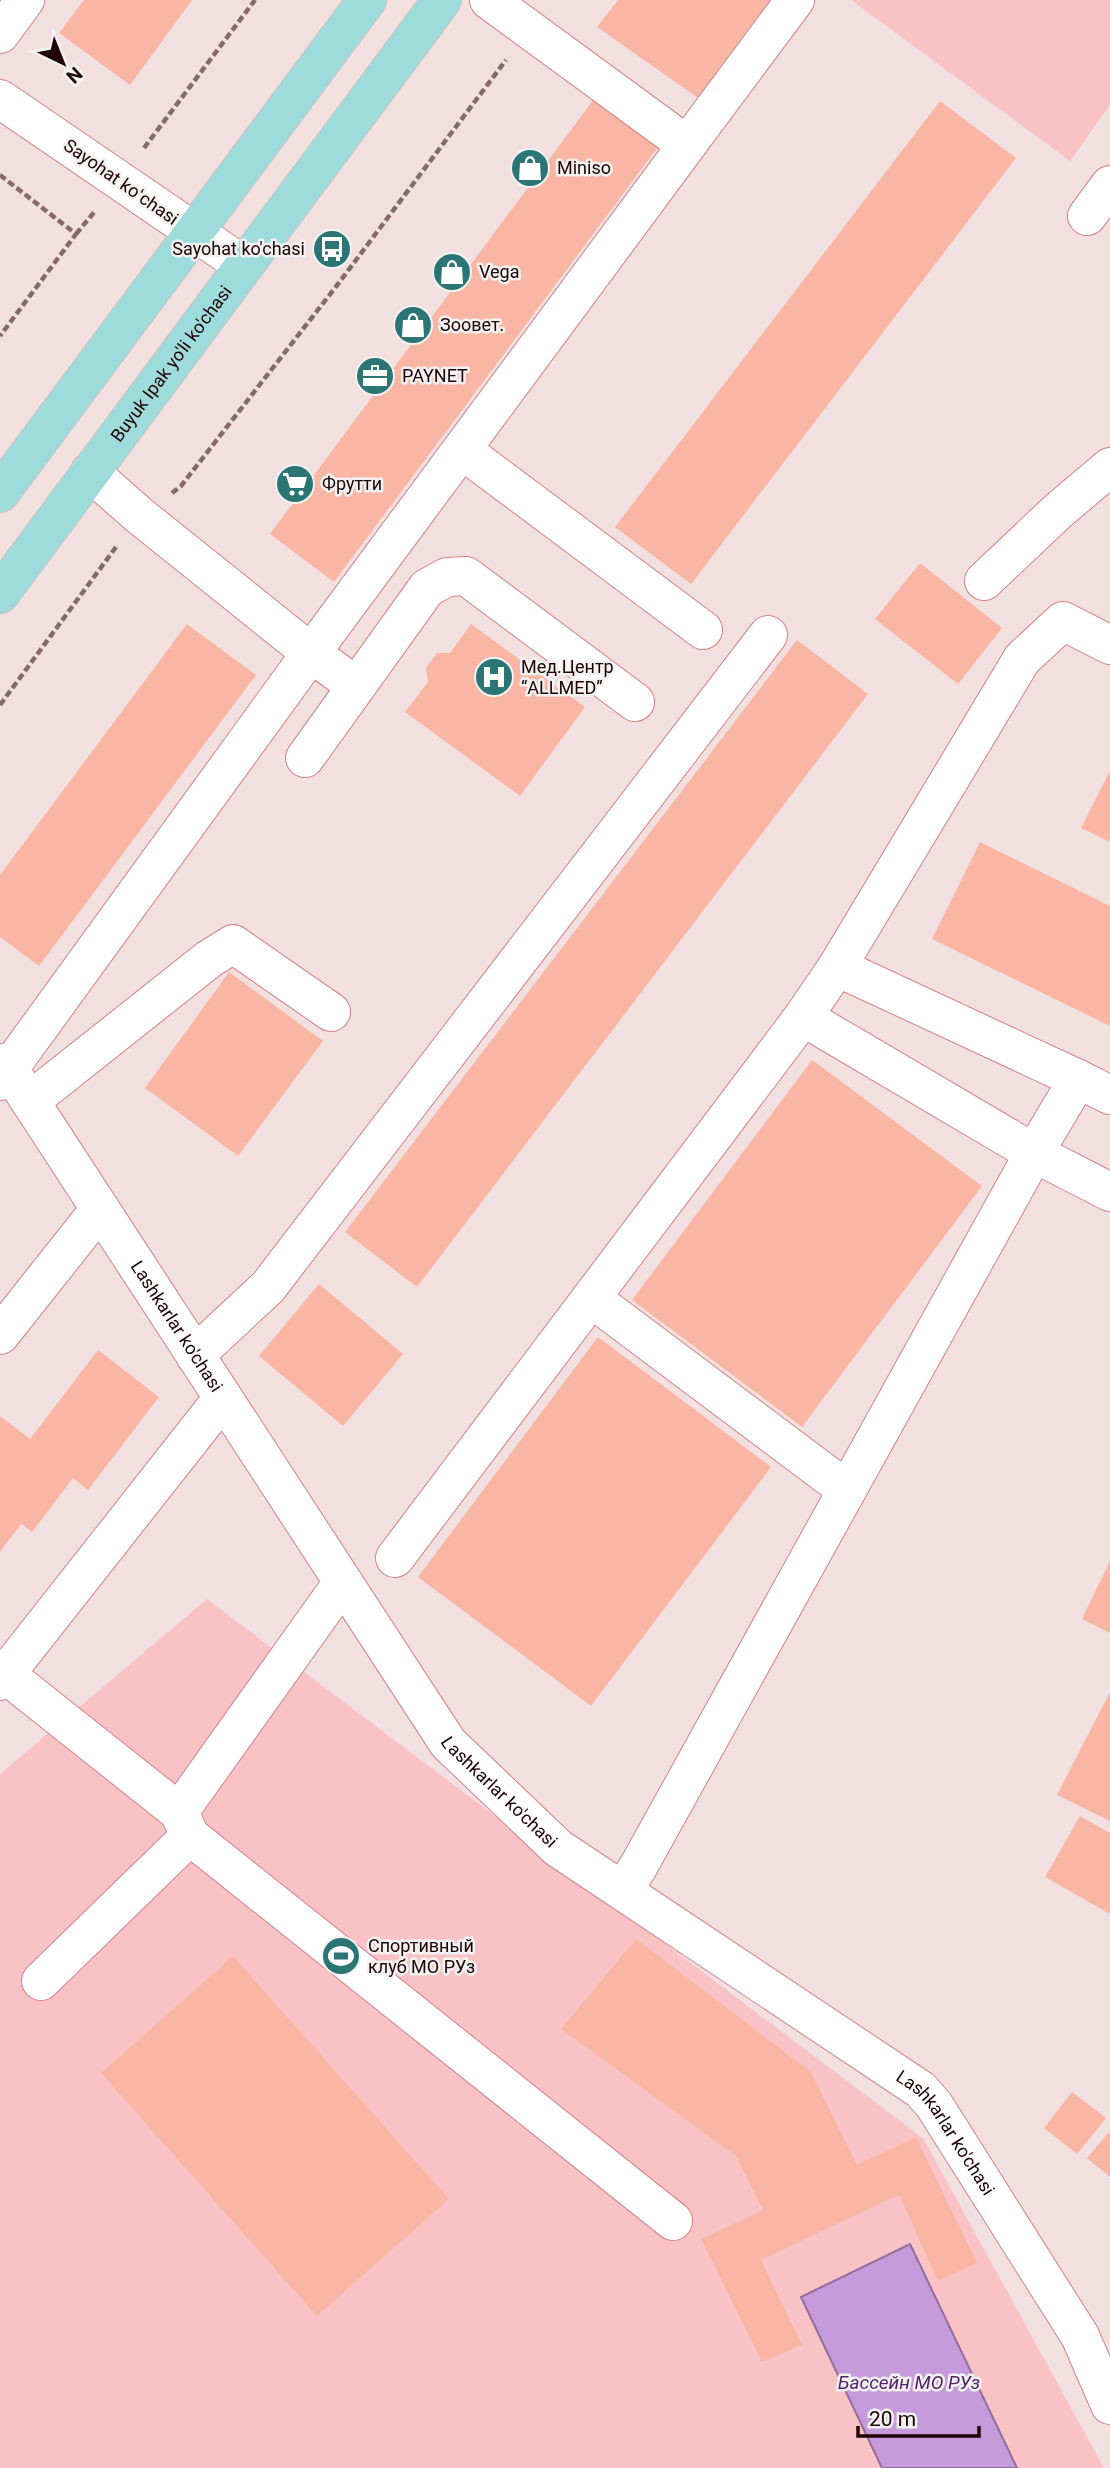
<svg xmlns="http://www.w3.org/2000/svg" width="1110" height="2468" viewBox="0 0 1110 2468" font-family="Roboto,sans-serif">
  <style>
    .green { fill: #f9c3c6 }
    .water { fill: #c69bdc; stroke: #946d9c; stroke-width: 2 }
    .building { fill: #fab6a5 }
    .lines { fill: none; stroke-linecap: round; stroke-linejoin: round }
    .minor-casing { stroke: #d58289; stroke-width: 40 }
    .major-casing { stroke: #c9c3c3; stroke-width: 40 }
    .path { stroke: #836b6d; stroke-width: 4.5; stroke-dasharray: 7 3.5; stroke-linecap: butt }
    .minor { stroke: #fff; stroke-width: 38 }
    .major { stroke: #9edcdb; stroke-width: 38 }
    .labels { text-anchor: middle; stroke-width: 5; stroke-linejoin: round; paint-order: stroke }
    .poi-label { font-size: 18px; fill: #1f0307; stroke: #f2f2f2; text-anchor: start }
    .street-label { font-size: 18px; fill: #1f0307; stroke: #f2f2f2 }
    .water-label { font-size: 19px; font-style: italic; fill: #551f6c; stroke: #f2f2f2 }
  </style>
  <rect width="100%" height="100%" fill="#f2e0e0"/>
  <g class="green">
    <path d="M851,0h259v105l-40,56z"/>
    <path d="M207,1599l716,539 181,330h-1104v-694z"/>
  </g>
  <path class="water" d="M910,2244l107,224h-135l-81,-171z"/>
  <g class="building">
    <path d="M84,0h108l-62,85 -71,-52z"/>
    <path d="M618,0h153l-70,100 -104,-73z"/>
    <path d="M594,99l64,48 -324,435 -64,-48z"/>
    <path d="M940,101l76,57 -325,426 -76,-57z"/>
    <path d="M920,563l82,65 -44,56 -83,-65z"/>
    <path d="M187,624l69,51 -217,291 -39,-29v-62z"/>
    <path d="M471,624l114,83 -65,89 -115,-84 23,-30 -2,-14 11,-15h13z"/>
    <path d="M797,640l71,54 -451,593 -72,-55z"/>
    <path d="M1110,771v71l-29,-14z"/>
    <path d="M980,842l130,64v120l-178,-87z"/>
    <path d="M229,972l94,69 -85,115 -93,-68z"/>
    <path d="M812,1060l170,126 -180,241 -170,-127z"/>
    <path d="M319,1284l84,70 -60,72 -84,-70z"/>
    <path d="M598,1337l173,130 -180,239 -173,-129z"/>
    <path d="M98,1350l61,47 -71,93 -15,-12 -41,54 -11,-8 -21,28v-136l30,23z"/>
    <path d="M1110,1561v72l-28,-14z"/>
    <path d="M1110,1692v129l-53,-26z"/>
    <path d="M1080,1816l30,17v81l-65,-37z"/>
    <path d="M636,1939l175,133 46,93 59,-28 61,126 -39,18 -39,-86 -138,65 41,85 -40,17 -61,-123 62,-29 -27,-54 -175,-127z"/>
    <path d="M233,1956l216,243 -132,117 -216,-243z"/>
    <path d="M1072,2092l34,26 -29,36 -33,-26z"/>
    <path d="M1108,2133l2,1v43l-23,-19z"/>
  </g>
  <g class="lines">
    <defs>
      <g id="minor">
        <path d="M489,0l198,145 108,-145"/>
        <path d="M0,34l25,-34"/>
        <path d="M0,99l243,166"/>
        <path d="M1087,216l23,-31"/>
        <path d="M462,450l241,180"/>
        <path d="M90,472l50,44 171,137 376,-508"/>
        <path d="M984,581l74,-70 52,-44"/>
        <path d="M1110,645l-47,-24 -41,38 -185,308 -34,50 231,136 76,39"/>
        <path d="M305,758l122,-170 20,-11 19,-1 169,126"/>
        <path d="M837,967l241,112"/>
        <path id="s1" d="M0,1063l9,6 439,674 110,105 363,242 13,15 146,231 30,69"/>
        <path d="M0,1081l311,-428 45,33"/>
        <path d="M30,1101l179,-142 24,-15 98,68"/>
        <path d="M591,1298l256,192"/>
        <path d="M0,1335l100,-126"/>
        <path d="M195,1355l73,-68 500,-652"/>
        <path d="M395,1558l408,-541"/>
        <path d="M343,1582l-164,230 11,24 483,385"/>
        <path d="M5,1674l174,138"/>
        <path d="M0,1681l223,-283"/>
        <path d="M623,1890l15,-23 396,-714 44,-74 32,16"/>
        <path d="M41,1981l149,-145"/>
      </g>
      <g id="major">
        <path d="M0,493l367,-493"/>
        <path id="s2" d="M0,594l442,-594"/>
      </g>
    </defs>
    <use href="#minor" class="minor-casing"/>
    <use href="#major" class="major-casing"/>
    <g class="path">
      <path d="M144,148l111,-148"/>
      <path d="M0,175l76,59 -76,102"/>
      <path d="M76,234l20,-24"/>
      <path d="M172,493l9,-7 157,-202 168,-224"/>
      <path d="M0,705l116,-158"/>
    </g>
    <use href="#minor" class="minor"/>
    <use href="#major" class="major"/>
  </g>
  <defs>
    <symbol id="shop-disc" viewBox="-11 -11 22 22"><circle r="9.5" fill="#2b7574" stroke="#f2f2f2"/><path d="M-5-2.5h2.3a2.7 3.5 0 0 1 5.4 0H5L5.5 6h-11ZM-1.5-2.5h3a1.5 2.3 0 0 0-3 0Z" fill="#fff"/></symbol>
    <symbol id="bus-disc" viewBox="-11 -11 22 22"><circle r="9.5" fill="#2b7574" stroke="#f2f2f2"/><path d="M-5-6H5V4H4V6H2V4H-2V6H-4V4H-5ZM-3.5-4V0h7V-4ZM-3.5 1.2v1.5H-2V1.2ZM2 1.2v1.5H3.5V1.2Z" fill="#fff"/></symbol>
    <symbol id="office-disc" viewBox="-11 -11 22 22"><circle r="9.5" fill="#2b7574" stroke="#f2f2f2"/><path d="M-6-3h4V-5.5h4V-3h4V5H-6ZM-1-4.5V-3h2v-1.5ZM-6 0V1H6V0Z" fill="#fff"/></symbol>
    <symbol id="supermarket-disc" viewBox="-11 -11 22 22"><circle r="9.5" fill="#2b7574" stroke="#f2f2f2"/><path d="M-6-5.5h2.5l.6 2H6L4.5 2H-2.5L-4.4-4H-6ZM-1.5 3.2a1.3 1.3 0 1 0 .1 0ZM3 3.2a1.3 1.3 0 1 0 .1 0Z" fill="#fff"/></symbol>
    <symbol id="hospital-disc" viewBox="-11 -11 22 22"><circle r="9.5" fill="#2b7574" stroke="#f2f2f2"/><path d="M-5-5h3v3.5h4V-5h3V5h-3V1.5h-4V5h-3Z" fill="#fff"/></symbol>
    <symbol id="stadium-disc" viewBox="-11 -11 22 22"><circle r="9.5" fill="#2b7574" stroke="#f2f2f2"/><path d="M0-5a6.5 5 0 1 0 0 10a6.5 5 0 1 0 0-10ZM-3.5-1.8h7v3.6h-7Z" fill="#fff"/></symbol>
  </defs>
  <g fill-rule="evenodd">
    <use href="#shop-disc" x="508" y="146" width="44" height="44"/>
    <use href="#bus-disc" x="310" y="227" width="44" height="44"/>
    <use href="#shop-disc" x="430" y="250" width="44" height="44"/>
    <use href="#shop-disc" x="391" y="303" width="44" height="44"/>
    <use href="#office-disc" x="353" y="354" width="44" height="44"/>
    <use href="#supermarket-disc" x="273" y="462" width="44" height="44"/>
    <use href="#hospital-disc" x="472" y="655" width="44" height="44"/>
    <use href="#stadium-disc" x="319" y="1934" width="44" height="44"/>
  </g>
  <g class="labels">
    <g class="poi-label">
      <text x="557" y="174">Miniso</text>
      <text x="305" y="255" text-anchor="end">Sayohat ko'chasi</text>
      <text x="479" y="278">Vega</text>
      <text x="440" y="331">Зоовет.</text>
      <text x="402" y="382">PAYNET</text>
      <text x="322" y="490">Фрутти</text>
      <text x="521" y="673">Мед.Центр<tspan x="521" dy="21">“ALLMED”</tspan></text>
      <text x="368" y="1952">Спортивный<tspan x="368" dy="21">клуб МО РУз</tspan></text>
    </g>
    <g class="street-label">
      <text transform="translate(121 182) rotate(35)" y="6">Sayohat koʻchasi</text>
      <text dy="6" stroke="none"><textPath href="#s2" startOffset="287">Buyuk Ipak yo'li ko'chasi</textPath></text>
      <text dy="6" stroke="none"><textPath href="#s1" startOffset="318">Lashkarlar ko'chasi</textPath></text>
      <text dy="6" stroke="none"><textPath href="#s1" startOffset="886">Lashkarlar ko'chasi</textPath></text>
      <text dy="6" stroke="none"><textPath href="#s1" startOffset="1452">Lashkarlar ko'chasi</textPath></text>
    </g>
    <g class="water-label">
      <text x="909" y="2389">Бассейн МО РУз</text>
    </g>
  </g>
  <g transform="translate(63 63) rotate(137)" stroke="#f2f2f2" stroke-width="5" paint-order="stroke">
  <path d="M0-5L12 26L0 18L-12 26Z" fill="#1f0307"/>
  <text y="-10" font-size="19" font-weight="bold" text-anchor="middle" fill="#1f0307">N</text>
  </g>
  <path d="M858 2426v10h121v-10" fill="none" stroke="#1f0307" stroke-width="3.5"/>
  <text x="869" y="2426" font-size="21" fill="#1f0307" stroke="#f2f2f2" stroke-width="5" paint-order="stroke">20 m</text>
</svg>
